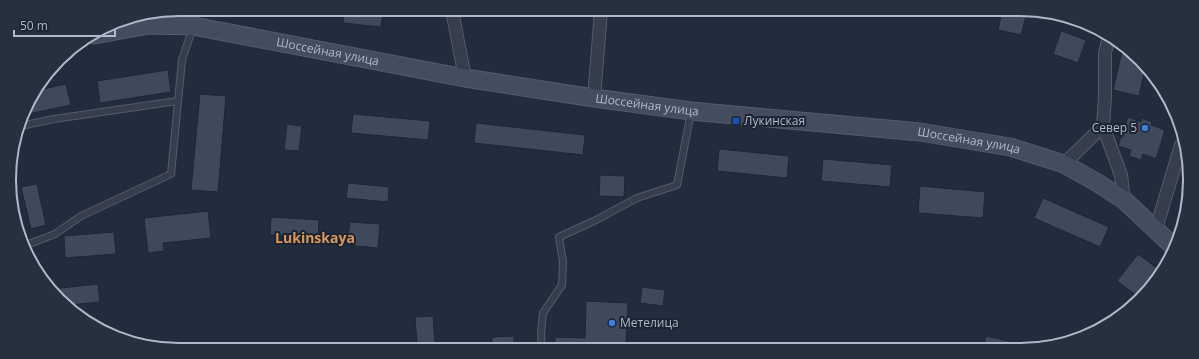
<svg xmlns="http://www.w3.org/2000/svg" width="1199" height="359" viewBox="0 0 1199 359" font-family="'Open Sans',sans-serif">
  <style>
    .building { fill: #3e4a5c; stroke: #1d2634 }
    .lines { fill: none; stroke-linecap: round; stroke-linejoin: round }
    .service-casing { stroke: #545c6b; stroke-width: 8 }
    .minor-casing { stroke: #545c6b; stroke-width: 14 }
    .secondary-casing { stroke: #545c6b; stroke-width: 19 }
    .service { stroke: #363e4d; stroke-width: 6 }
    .minor { stroke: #363e4d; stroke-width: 12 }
    .secondary { stroke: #444d60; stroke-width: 17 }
    .transit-dot { fill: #1a4fb4; stroke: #1b2432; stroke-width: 1.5 }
    .shop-dot { fill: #3f7fe0; stroke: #1b2432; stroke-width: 1.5 }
    .labels { text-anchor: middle; stroke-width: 4; stroke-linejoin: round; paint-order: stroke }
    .street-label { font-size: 12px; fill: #b1b9c8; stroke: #1b2432 }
    .poi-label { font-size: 12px; fill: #b1b9c8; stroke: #1b2432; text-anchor: start }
    .quarter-label { font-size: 14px; font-weight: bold; fill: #d9975c; stroke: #1b2432 }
    .rim { fill: none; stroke: #b1b9c8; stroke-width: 2 }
  </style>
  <rect width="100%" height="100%" fill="#222c3d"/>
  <g class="building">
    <path d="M344,10l39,1 -2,16 -38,-4z"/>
    <path d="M1002,12h25l-6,23 -23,-5z"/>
    <path d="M1061,31l25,9 -8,23 -25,-9z"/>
    <path d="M1122,52l8,2 15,15 -6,27 -26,-6z"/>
    <path d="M168,70l3,22 -71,11 -3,-22z"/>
    <path d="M66,84l5,21 -48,10 4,-11 11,-14z"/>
    <path d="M200,94l26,2 -8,96 -27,-2z"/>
    <path d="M353,114l77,7 -2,19 -77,-7z"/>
    <path d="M1128,117l13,5 1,-4 10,4 -1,3 14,5 -9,29 -13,-5 -2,6 -12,-4 2,-6 -13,-4z"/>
    <path d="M476,123l109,12 -2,20 -109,-12z"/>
    <path d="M287,124l15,2 -3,25 -15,-1z"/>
    <path d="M719,149l70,7 -2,22 -70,-7z"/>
    <path d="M823,159l69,6 -2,22 -69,-6z"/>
    <path d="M600,175l25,1 -1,21 -25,-1z"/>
    <path d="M348,183l41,4 -1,15 -42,-4z"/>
    <path d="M37,184l9,41 -15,4 -10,-42z"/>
    <path d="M920,186l65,6 -2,26 -65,-5z"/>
    <path d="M1043,198l66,29 -9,20 -66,-29z"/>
    <path d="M208,211l3,27 -48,5 1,8 -16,2 -4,-35z"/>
    <path d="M271,217l48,3 -1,18 -48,-3z"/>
    <path d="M350,222l30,2 -2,24 -31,-3z"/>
    <path d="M114,232l2,22 -51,4 -1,-22z"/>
    <path d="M1138,254l24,18 -22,26 -23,-17z"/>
    <path d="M98,284l2,18 -31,3 -17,-16z"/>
    <path d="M642,287l23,3 -2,16 -23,-3z"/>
    <path d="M586,301l42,2 -2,44 -36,-1v2h-35v-11l30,1z"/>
    <path d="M433,316l2,27 -18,1 -2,-27z"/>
    <path d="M514,336v11h-22v-10z"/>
    <path d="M986,336l36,8 -1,5 -38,-1z"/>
  </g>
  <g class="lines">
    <defs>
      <g id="service">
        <path d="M20,126l34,-7 123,-18"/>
        <path d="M23,242l6,2 26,-10 26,-18 90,-42 11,-114 11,-33"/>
        <path d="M542,348l-1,-14 2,-21 19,-28 1,-23 -4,-25 37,-17 41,-22 40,-13 14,-73"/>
      </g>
      <g id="minor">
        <path d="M452,10l13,68"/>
        <path d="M594,98l7,-87"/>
        <path d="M1103,126l18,49 3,25"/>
        <path d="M1064,164l39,-38 2,-29v-44l4,-17"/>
        <path d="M1156,229l25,-84 4,-3"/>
      </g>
      <g id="secondary">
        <path id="s1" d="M94,35l55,-10 44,1 272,52 129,20 97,13 229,21 90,15 54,17 32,18 28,18 50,47"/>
      </g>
    </defs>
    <use href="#service" class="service-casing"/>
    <use href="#minor" class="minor-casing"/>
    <use href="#secondary" class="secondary-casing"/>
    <use href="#service" class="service"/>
    <use href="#minor" class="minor"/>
    <use href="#secondary" class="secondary"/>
  </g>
  <rect class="transit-dot" x="732" y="117" width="8" height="8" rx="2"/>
  <g class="shop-dot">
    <circle cx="1145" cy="128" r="4"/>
    <circle cx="612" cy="323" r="4"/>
  </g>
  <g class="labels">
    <g class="street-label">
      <text dy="4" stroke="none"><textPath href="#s1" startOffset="237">Шоссейная улица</textPath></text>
      <text dy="4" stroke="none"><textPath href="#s1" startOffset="561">Шоссейная улица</textPath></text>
      <text dy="4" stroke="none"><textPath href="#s1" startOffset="885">Шоссейная улица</textPath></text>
    </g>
    <g class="poi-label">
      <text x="744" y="125">Лукинская</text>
      <text x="1137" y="132" text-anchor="end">Север 5</text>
      <text x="620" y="327">Метелица</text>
    </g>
    <g class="quarter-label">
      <text x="315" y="243">Lukinskaya</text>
    </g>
  </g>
  <path d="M0 0H1199V359H0ZM179 16H1020A163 163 0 0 1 1183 179V180A163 163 0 0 1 1020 343H179A163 163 0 0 1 16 180V179A163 163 0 0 1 179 16Z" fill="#27303e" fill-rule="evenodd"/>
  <path class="rim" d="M179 16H1020A163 163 0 0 1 1183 179V180A163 163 0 0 1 1020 343H179A163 163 0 0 1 16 180V179A163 163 0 0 1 179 16Z"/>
  <path d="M14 30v6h101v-6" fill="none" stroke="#b1b9c8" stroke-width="2"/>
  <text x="20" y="30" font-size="12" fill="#b1b9c8" stroke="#1b2432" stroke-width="3" paint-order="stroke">50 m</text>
</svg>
